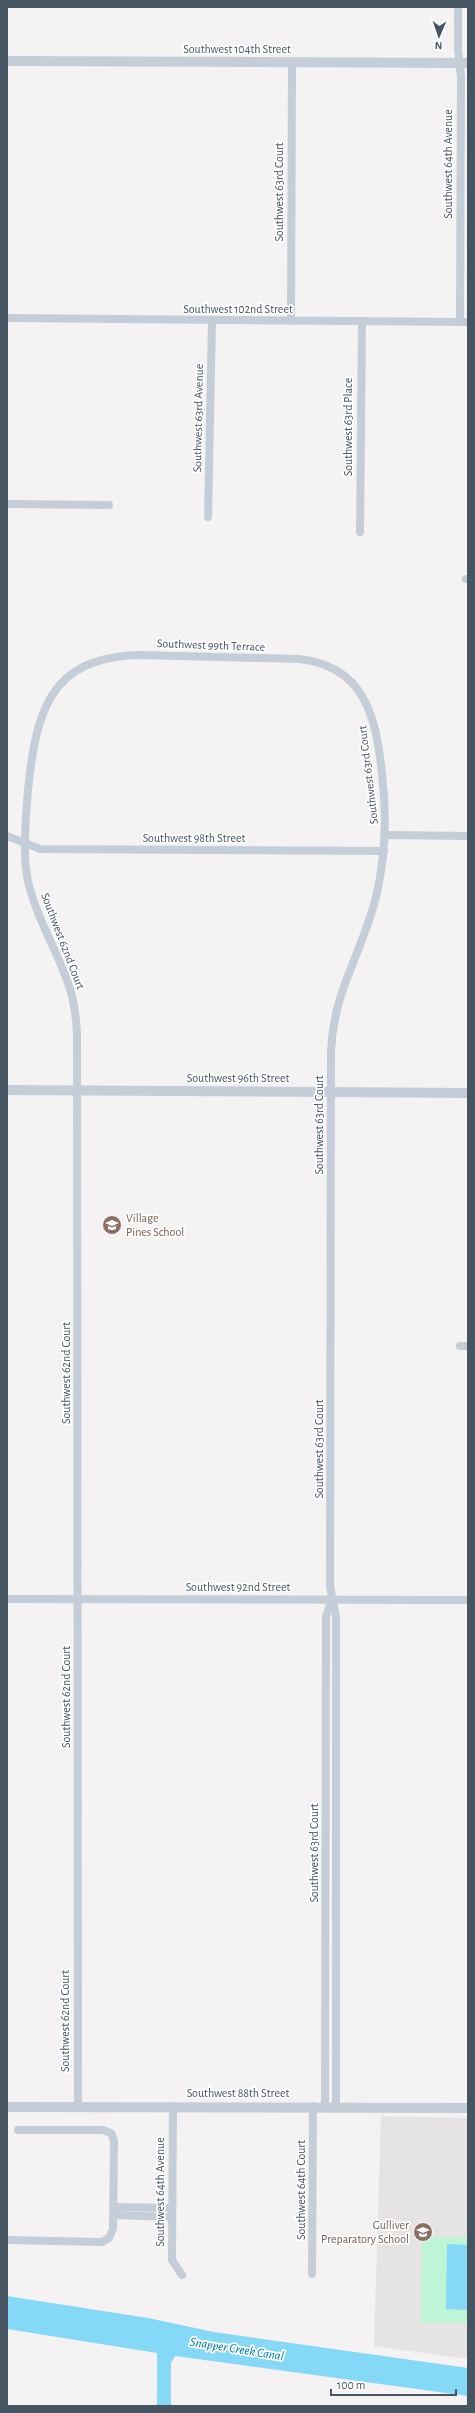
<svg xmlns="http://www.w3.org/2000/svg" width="475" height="2413" viewBox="0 0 475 2413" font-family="'Alegreya Sans',sans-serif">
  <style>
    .education { fill: #e6e3e4 }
    .green { fill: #bdf5d6 }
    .water { fill: #86d9f6 }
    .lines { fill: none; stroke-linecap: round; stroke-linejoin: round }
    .minor { stroke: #c5cdd8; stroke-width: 8 }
    .tertiary { stroke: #c5cdd8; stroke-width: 10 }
    .labels { text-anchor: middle; stroke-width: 3.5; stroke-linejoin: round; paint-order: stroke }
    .street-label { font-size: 12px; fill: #475462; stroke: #fff }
    .education-label { font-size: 12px; fill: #785e54; stroke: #fff; text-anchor: start }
    .water-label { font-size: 13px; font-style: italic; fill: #027eab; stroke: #fff }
  </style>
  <rect width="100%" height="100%" fill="#f4f2f2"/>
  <path class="education" d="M381,2116l87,2v241l-94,-13z"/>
  <path class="green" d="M422,2237h46v86h-47z"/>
  <g class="water">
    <path d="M447,2244l21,1v65l-22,-1z"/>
    <path d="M7,2296l141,22 66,14 254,36v28l-293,-40 -4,7v42h-14v-52l-150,-24z"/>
  </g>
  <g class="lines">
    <g class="minor">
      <path d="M458,7v42l3,28 -1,245"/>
      <path d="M7,318l461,4"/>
      <path d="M291,321l1,-259"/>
      <path d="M7,504l102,1"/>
      <path d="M208,517l4,-197"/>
      <path d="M360,532l2,-211"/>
      <path d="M466,579h2"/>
      <path d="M386,835l82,1"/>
      <path d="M7,836l33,13 344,2"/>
      <path d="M460,1346h8"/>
      <path d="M7,1599l461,1"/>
      <path d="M78,2106l-1,-1073c-1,-17 -3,-34 -9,-50 -12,-35 -32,-66 -40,-102 -6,-28 -2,-62 0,-91 8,-78 21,-133 112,-135l159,4c66,7 77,58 83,115 5,42 4,81 -6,123 -14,57 -43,94 -45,155l-1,534 6,30v491"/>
      <path d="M173,2106l-1,154 10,15"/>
      <path d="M325,2107l1,-491 6,-16"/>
      <path d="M114,2207l58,1"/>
      <path d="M114,2215l58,2"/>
      <path d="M7,2240l95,2 7,-4 4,-9 1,-88 -3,-8 -8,-3h-85"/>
      <path d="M312,2274l1,-168"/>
    </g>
    <g class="tertiary">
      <path d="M7,61l461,2"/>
      <path d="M7,1090l461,3"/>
      <path d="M7,2107l461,1"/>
    </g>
  </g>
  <defs>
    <symbol id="school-disc" viewBox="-11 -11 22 22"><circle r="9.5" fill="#8d6e63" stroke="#fff"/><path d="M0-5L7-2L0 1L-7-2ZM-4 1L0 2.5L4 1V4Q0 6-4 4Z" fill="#fff"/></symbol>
  </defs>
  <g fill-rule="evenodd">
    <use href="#school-disc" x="101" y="1214" width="22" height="22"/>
    <use href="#school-disc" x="412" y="2221" width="22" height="22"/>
  </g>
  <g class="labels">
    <g class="street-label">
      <text x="237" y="53">Southwest 104th Street</text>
      <text transform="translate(448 164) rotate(-90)" y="4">Southwest 64th Avenue</text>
      <text transform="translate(279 192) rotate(-90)" y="4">Southwest 63rd Court</text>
      <text x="238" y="313">Southwest 102nd Street</text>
      <text transform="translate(198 418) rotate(-89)" y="4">Southwest 63rd Avenue</text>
      <text transform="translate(348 427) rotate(-90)" y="4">Southwest 63rd Place</text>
      <text transform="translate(211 645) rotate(2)" y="4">Southwest 99th Terrace</text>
      <text transform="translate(368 775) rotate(-97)" y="4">Southwest 63rd Court</text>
      <text x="194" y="842">Southwest 98th Street</text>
      <text transform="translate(63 941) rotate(69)" y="4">Southwest 62nd Court</text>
      <text x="238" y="1082">Southwest 96th Street</text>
      <text transform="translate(319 1125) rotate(-90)" y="4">Southwest 63rd Court</text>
      <text transform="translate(66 1373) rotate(-90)" y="4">Southwest 62nd Court</text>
      <text transform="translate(319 1449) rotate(-90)" y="4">Southwest 63rd Court</text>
      <text x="238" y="1591">Southwest 92nd Street</text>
      <text transform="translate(66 1697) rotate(-90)" y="4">Southwest 62nd Court</text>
      <text transform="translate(314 1853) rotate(-90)" y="4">Southwest 63rd Court</text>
      <text transform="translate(65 2021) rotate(-90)" y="4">Southwest 62nd Court</text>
      <text x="238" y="2097">Southwest 88th Street</text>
      <text transform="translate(301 2190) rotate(-90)" y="4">Southwest 64th Court</text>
      <text transform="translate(160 2192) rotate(-90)" y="4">Southwest 64th Avenue</text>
    </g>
    <g class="education-label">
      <text x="126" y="1222">Village<tspan x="126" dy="14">Pines School</tspan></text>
      <text x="409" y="2229" text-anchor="end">Gulliver<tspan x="409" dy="14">Preparatory School</tspan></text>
    </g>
    <g class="water-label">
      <text transform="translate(237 2348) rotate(9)" y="5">Snapper Creek Canal</text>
    </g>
  </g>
  <rect width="475" height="2413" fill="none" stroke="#475462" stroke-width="16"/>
  <g transform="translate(439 36) rotate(182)" stroke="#ffffff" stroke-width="3" paint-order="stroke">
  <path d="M0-3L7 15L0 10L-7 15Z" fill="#475462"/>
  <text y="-6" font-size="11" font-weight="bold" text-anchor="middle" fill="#475462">N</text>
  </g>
  <path d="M331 2389v6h125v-6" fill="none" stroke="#475462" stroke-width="2"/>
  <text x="337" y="2389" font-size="12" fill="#475462" stroke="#ffffff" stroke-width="3" paint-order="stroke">100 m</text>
</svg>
